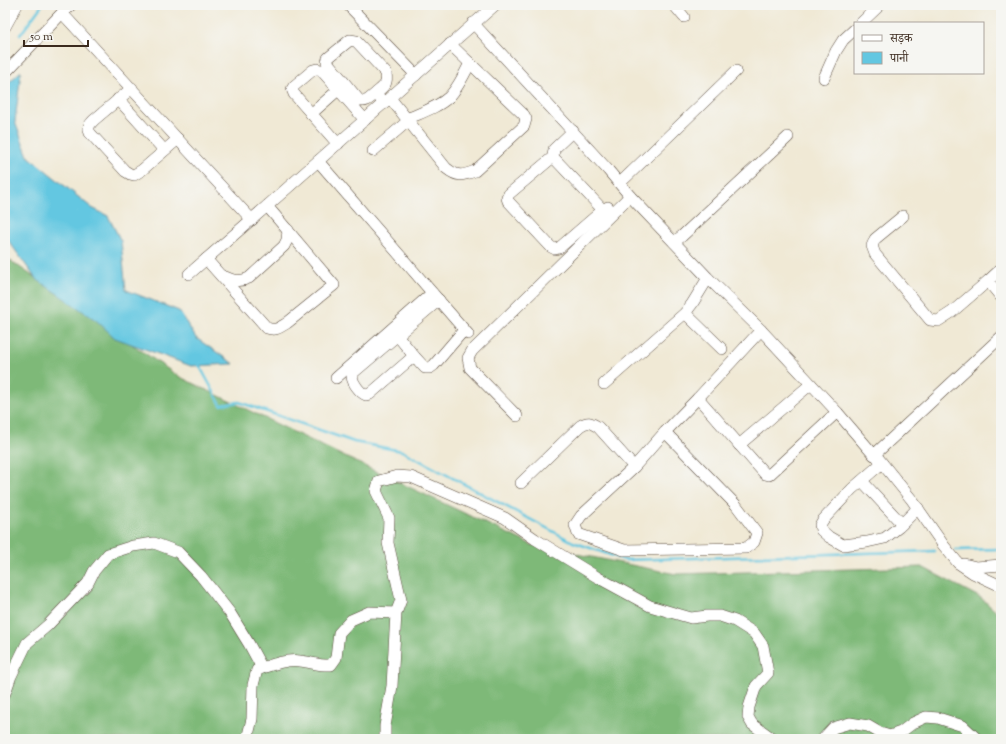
<svg xmlns="http://www.w3.org/2000/svg" width="1006" height="744" viewBox="0 0 1006 744" font-family="'Sorts Mill Goudy','Noto Serif Devanagari',serif">
  <style>
    .forest { fill: #7eb978; stroke: #5c724b }
    .water { fill: #63c7e1; stroke: #4f7880 }
    .lines { fill: none; stroke-linecap: round; stroke-linejoin: round }
    .stream { stroke: #63c7e1; stroke-width: 2.5 }
    .minor-casing { stroke: #564739; stroke-width: 12 }
    .minor { stroke: #fff; stroke-width: 11 }
  </style>
  <rect width="100%" height="100%" fill="#f6f6f2"/>
  <filter id="ink" filterUnits="userSpaceOnUse"><feTurbulence type="fractalNoise" baseFrequency=".025" numOctaves="2"/><feDisplacementMap in="SourceGraphic" scale="8" xChannelSelector="R" yChannelSelector="G"/><feConvolveMatrix kernelMatrix="1 2 1 2 8 2 1 2 1" color-interpolation-filters="sRGB"/></filter>
  <filter id="wash" filterUnits="userSpaceOnUse"><feTurbulence type="fractalNoise" baseFrequency=".012" numOctaves="4" result="noise"/><feDisplacementMap in="SourceGraphic" scale="16" xChannelSelector="R" yChannelSelector="G"/><feGaussianBlur stdDeviation="0.9" result="paint"/><feColorMatrix in="noise" values="0 0 0 0 0 0 0 0 0 0 0 0 0 0 0 0 0 1.4 0 .05"/><feComposite in="paint" operator="in"/></filter>
  <g filter="url(#wash)">
    <rect width="100%" height="100%" fill="#f0e9d5"/>
    <path class="forest" d="M5,257l173,119 163,79 191,90 144,29 246,-7 59,31 20,18v123h-996z"/>
    <path class="water" d="M21,71l-6,51 13,34 64,52 16,8 13,25 5,49 53,21 17,27 38,26 -43,2 -76,-28 -18,-17 -61,-42 -31,-43v-148l1,-3z"/>
    <g class="lines">
      <g class="stream">
        <path d="M20,35l22,-30"/>
        <path d="M199,365l22,40 18,-3 115,40 48,9 171,91 52,18 310,-9"/>
        <path d="M955,550l46,-1"/>
      </g>
    </g>
  </g>
  <g filter="url(#ink)">
    <g class="lines">
      <defs>
        <g id="minor">
          <path d="M348,5l68,70"/>
          <path d="M674,5l10,12"/>
          <path d="M62,13l190,207"/>
          <path d="M473,23l135,147 22,26 78,82 53,52 76,82 37,43 127,-118"/>
          <path d="M861,23l19,-18"/>
          <path d="M5,27l12,-22"/>
          <path d="M5,73l57,-60 9,-8"/>
          <path d="M824,78l12,-27 7,-11 12,-11"/>
          <path d="M132,88l-38,32c-4,4 -7,7 -4,13l35,38 5,3 4,1 8,-5 36,-31"/>
          <path d="M376,93c-6,5 -9,10 -17,7l-30,-36 -2,-2 1,-4 22,-18 6,1 30,32c2,12 -2,13 -10,20l8,11"/>
          <path d="M390,98l56,70c11,9 16,8 29,3l49,-45 2,-7 -2,-4 -74,-71"/>
          <path d="M118,99l46,51"/>
          <path d="M311,114l27,-24"/>
          <path d="M407,119c13,-6 30,-11 42,-22 9,-9 15,-22 21,-34"/>
          <path d="M573,131l-19,18 -1,8 -44,37 -2,4 1,3 43,46 4,2 4,-1 44,-38"/>
          <path d="M338,144l-44,-50 -2,-5 2,-3 19,-16 4,-1 4,1 44,50"/>
          <path d="M373,151l35,-30"/>
          <path d="M553,157l50,53 5,-3"/>
          <path d="M318,161l150,173"/>
          <path d="M620,183l116,-112"/>
          <path d="M903,216l-28,23 -3,7 3,8 55,66 8,1 14,-9 36,-31 13,-12"/>
          <path d="M674,242l8,-6 106,-99"/>
          <path d="M206,259l61,69c9,3 12,0 20,-5l47,-38 -67,-79"/>
          <path d="M189,274l78,-68 228,-201"/>
          <path d="M223,276c10,4 15,7 26,2l35,-32 3,-6 1,-10"/>
          <path d="M988,281l13,16"/>
          <path d="M439,300l-86,73 -1,4c1,6 8,16 14,18l4,-1 44,-38 11,12h5l4,-3 30,-35"/>
          <path d="M685,313l37,36"/>
          <path d="M397,335l17,21"/>
          <path d="M336,378l96,-85"/>
          <path d="M604,384l81,-71 7,-9 16,-26"/>
          <path d="M698,398l67,76 4,1 68,-63"/>
          <path d="M517,416l-47,-48 -2,-10 4,-7 49,-48 109,-107"/>
          <path d="M665,432l71,73 21,28 -3,9 -8,6 -122,2 -46,-16 -3,-9 6,-9 53,-49 31,-35 33,-34 63,-68"/>
          <path d="M739,445l72,-61"/>
          <path d="M878,458l4,5 30,37 32,46 14,17 15,10 28,13"/>
          <path d="M882,463l-30,26 -29,31 -3,5 1,5 8,7 14,8 24,-3 18,-4 14,-11 19,-19"/>
          <path d="M862,481l40,43"/>
          <path d="M521,483l59,-57c8,-5 10,-4 18,1l36,40"/>
          <path d="M964,564l12,3 25,-2"/>
          <path d="M5,693l6,-17 16,-33 21,-18 40,-42 6,-12 14,-17 25,-8 21,-3 24,9 23,24 29,37 19,31 13,24"/>
          <path d="M247,739l5,-20 1,-34 4,-15c14,-5 28,-11 43,-9 11,1 20,5 31,4l5,-7 3,-25 12,-13 18,-8 27,1"/>
          <path d="M385,739v-13l7,-40 4,-73 5,-13 -13,-57 1,-25 -13,-27 3,-10 18,-5 14,1 94,41 30,21 62,38 53,29 41,12 16,-2h13l15,5 19,12 9,13 5,27 -12,13 -7,21 -1,10 4,7 21,15"/>
          <path d="M823,739l10,-11 17,-5 18,3 12,7 10,3 11,-4 12,-9 13,-6 12,1 25,8 14,13"/>
        </g>
      </defs>
      <use href="#minor" class="minor-casing"/>
      <use href="#minor" class="minor"/>
    </g>
  </g>
  <rect width="1006" height="744" fill="none" stroke="#f6f6f2" stroke-width="20"/>
  <rect x="854" y="22" width="130" height="52" fill="#f6f6f2" stroke="#aba49d"/>
  <rect x="862" y="35" width="20" height="6" fill="#ffffff" stroke="#aba49d"/>
  <text x="890" y="42" font-size="12" fill="#3b2a1e">सड़क</text>
  <rect x="862" y="52" width="20" height="12" fill="#63c7e1" stroke="#aba49d"/>
  <text x="890" y="62" font-size="12" fill="#3b2a1e">पानी</text>
  <path d="M24 40v6h64v-6" fill="none" stroke="#3b2a1e" stroke-width="2"/>
  <text x="30" y="40" font-size="12" fill="#3b2a1e" stroke="#f6f6f2" stroke-width="3" paint-order="stroke">50 m</text>
</svg>
